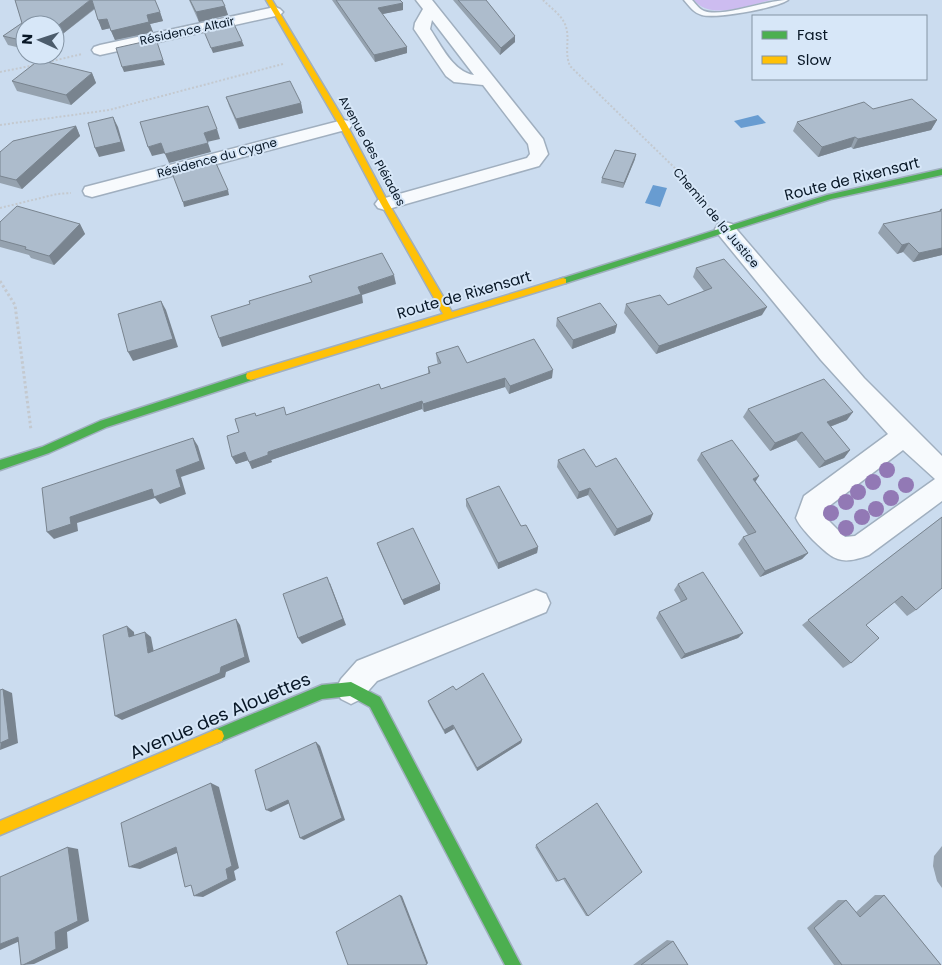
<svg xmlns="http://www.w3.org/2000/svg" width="942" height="965" viewBox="0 0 942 965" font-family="Poppins,sans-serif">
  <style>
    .green { fill: #cdbcf0 }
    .water { fill: #689cd1 }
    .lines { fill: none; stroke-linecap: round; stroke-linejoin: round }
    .lane-casing { stroke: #a0afbf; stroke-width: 3 }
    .street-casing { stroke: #a0afbf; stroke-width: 3 }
    .fast-casing { stroke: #a0afbf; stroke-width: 3 }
    .slow-casing { stroke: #a0afbf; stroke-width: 3 }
    .path-far1 { stroke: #c4c9cf; stroke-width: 2; stroke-dasharray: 2 2; stroke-linecap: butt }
    .path { stroke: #c4c9cf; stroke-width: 3; stroke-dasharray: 2.5 2.5; stroke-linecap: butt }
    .lane { fill: #f7fafd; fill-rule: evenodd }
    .street { fill: #f7fafd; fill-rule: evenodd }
    .fast { fill: #4caf50; fill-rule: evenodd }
    .slow { fill: #ffc107; fill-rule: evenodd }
    .tree { fill: #9279b5 }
    .wall { fill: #95a2af }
    .shaded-wall { fill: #79848f }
    .building { fill: #adbccc; stroke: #79848f }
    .labels { text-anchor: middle; stroke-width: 4; stroke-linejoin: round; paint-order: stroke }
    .far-street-label { font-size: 12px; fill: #081726; stroke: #d7e7f8 }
    .street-label { font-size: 15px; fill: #081726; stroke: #d7e7f8 }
    .near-street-label { font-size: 18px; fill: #081726; stroke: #d7e7f8 }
  </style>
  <rect width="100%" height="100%" fill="#cbdcef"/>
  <path class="green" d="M694,0h77c-22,5 -61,21 -77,0z"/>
  <g class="water">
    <path d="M758,115l8,8 -25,5 -7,-7z"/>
    <path d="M653,185l14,3 -7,19 -15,-4z"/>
  </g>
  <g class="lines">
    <defs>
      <path id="lane" d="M684,0h8c4,4 7,9 12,11 18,7 62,-11 84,-11 -12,8 -71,19 -86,15 -8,-2 -13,-9 -18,-15z"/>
      <g id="street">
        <path d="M416,0h16l111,139 5,15 -9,12 -154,44 -7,-2 -3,-4 3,-4 149,-42 3,-4 -2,-10 -45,-59 -29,-3 -8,-6 -32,-47 1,-6 8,-14zM432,20l42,55c-21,-3 -33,-30 -44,-46z"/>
        <path d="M275,7l5,2 3,3 -3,3 -180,40 -6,-2 -2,-3 2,-3 6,-2z"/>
        <path d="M343,120l6,1 3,4 -3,4 -257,68 -7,-2 -2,-4 2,-4z"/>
        <path d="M725,222l7,2 132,154 78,78v45l-73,54c-29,11 -35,5 -56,-15 -6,-7 -13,-13 -17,-22l8,-22 84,-62 -67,-74 -103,-126 -3,-5 3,-5zM903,450l32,29 -80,57 -10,1 -22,-22 1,-5z"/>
        <path d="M536,590l10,4 4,9 -4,9 -169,69 -16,18 -10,5 -10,-5 -5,-10 5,-10 16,-18z"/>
      </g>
      <g id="fast">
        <path d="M942,169v6l-111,24 -265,84h-6l-2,-2 2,-2 267,-84z"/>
        <path d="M251,372l5,4 -1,3 -148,48 -58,26 -49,17v-10l42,-13 58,-26z"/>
        <path d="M351,682l29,15 141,268h-16l-135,-258 -20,-11 -28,3 -105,44 -5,-2 -2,-5 2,-5 110,-46z"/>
      </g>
      <g id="slow">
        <path d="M266,0h6l75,125 42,79 63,108 111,-34 3,1v4l-315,97 -4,-1 -1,-3 1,-3 196,-59 -62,-110 -42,-79z"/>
        <path d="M217,729l5,2 2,5 -2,5 -222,94v-14z"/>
      </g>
    </defs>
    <use href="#lane" class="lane-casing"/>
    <use href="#street" class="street-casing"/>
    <use href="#fast" class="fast-casing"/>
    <use href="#slow" class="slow-casing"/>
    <g class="path-far1">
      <path d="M543,0c8,8 20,16 23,27 4,13 -2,25 4,39l110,107 34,39"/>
      <path d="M44,63l38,-9"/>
      <path d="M0,72l35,-7"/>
      <path d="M0,125l109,-15 174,-46"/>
      <path d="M0,208l57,-14 14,-1"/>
    </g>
    <path class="path" d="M0,281l15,24 16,125"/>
    <use href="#lane" class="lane"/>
    <use href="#street" class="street"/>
    <use href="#fast" class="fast"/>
    <use href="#slow" class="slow"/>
  </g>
  <g class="tree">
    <circle cx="887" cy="470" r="8"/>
    <circle cx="873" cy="482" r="8"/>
    <circle cx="906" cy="485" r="8"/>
    <circle cx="858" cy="492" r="8"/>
    <circle cx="891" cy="498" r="8"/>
    <circle cx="846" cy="502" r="8"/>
    <circle cx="876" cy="509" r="8"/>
    <circle cx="831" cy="513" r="8"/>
    <circle cx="862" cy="517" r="8"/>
    <circle cx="846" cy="528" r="8"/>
  </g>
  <g class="wall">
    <path d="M15,0l145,12 3,9 -13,3 3,8 -38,8 -5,-12 -8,2 -7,-21 -40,31v-15h-30v24l-17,-4 -5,-9 19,-13z"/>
    <path d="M189,0h33l6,15 -29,7z"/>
    <path d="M332,0h68l3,3v7l-21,4 25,33v6l-32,9z"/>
    <path d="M453,0h33l29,36v6l-15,13z"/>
    <path d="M92,73l4,10 -25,22 -54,-14 -5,-10z"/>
    <path d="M226,97l75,6 2,10 -64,16 -10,-23z"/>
    <path d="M873,109l64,11 -6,10 -78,19 -2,-2 -33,10 -25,-26 4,-9z"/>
    <path d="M76,126l4,10 -58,53 -22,-6v-31z"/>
    <path d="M635,159l-12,29 -22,-5 1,-5z"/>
    <path d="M942,209v46l-29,7 -10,-10 -6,2 -19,-21 5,-9 55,-12 2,-2z"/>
    <path d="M0,222l80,2 5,10 -31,31 -23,-7 -2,-3 -29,-8z"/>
    <path d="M696,268l66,47 -106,39 -32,-41 2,-9 42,1 36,-14 -11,-14z"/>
    <path d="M557,318l60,7 -2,8 -43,16 -16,-23z"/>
    <path d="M436,353l31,10 85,15 -43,16 -4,-7 -81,25 -2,-3 -151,51 1,2 -20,7 -4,-9 -12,4 -4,-7 7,-25 17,-16 31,-1 94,-26 47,-15v-7l10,-3 -1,-3z"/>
    <path d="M748,409l99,11 -17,7 20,23 -6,8 -25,10 -23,-28 -26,11 -27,-34z"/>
    <path d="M701,453l55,29 52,71 -6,6 -42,18 -22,-33 5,-7 5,-2 -51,-75z"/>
    <path d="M558,460l38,7 54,54 -36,15 -26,-41 -11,4 -20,-32z"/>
    <path d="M466,499l55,27 17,21 -1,6 -39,16 -32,-63z"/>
    <path d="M942,517l-26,93 -9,6 -13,-14 -28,23 -15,38 -8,5 -41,-43z"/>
    <path d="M377,543l63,41v6l-36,15 -25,-56z"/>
    <path d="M678,584l65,49 -5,5 -57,21 -25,-41 3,-6 22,-10 -7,-12z"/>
    <path d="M456,690l66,50 -1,3 -44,28 -23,-42 -9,5 -16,-29 -1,-4z"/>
    <path d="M597,803l-9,113h-2l-23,-37 -7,3 -21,-35z"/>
    <path d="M942,846v42l-5,-7 -4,-15 1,-10z"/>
    <path d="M875,895h9l57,70h-107l-27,-37 31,-28h8l10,12z"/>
    <path d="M667,940l6,1 15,24h-55z"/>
  </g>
  <g class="shaded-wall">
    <path d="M90,0h2l3,8 -40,32v-12z"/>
    <path d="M403,3v7l-25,5v-7z"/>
    <path d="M225,6l3,9 -29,7 -3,-10z"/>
    <path d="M160,12l3,9 -13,3 3,8 -38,8 -4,-9 36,-16z"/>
    <path d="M107,19l4,9 -9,2 -4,-10z"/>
    <path d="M515,36v6l-15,13 1,-7z"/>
    <path d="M242,41l2,5 -31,7 -2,-5z"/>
    <path d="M407,47v6l-32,9 -1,-7z"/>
    <path d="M163,60l2,5 -41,7 -2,-5z"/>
    <path d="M92,73l4,10 -25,22 -5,-10z"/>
    <path d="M301,103l2,10 -64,16 -3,-10z"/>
    <path d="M113,117l5,10 7,24 -26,6 -4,-9z"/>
    <path d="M937,120l-6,10 -78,19 5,-10z"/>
    <path d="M76,126l4,10 -58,53 -6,-9z"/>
    <path d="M217,129l3,10 -13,3 -3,-9z"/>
    <path d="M855,137l-4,10 -33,10 4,-10z"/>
    <path d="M161,143l4,10 -13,3 -4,-9z"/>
    <path d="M208,143l3,9 -42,11 -4,-9z"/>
    <path d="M636,154l-1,5 -12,29 1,-5z"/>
    <path d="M228,190l1,5 -45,12 -1,-5z"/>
    <path d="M80,224l5,10 -31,31 -5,-9z"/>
    <path d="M909,243l-6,9 -6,2 5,-9z"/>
    <path d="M942,248v7l-29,7 6,-9z"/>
    <path d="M394,275l2,9 -34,11 1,8 -141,44 -3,-9 139,-51z"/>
    <path d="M161,301l5,9 12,37 -45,14 -5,-9z"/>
    <path d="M767,307l-5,8 -106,39 3,-8z"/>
    <path d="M617,325l-2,8 -43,16 1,-9z"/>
    <path d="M553,370l-1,8 -43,16 1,-8z"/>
    <path d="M505,378v9l-81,25 -1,-8z"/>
    <path d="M422,401v8l-151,51 1,2 -20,7 -3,-7 19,-10z"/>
    <path d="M853,412l-6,8 -26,10 6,-8z"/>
    <path d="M802,432l-6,8 -26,11 5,-8z"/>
    <path d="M193,438l5,8 7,23 -24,8 5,17 -26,10 -5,-6 -78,25 1,8 -24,8 -7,-7 23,-15 106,-47z"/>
    <path d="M850,450l-6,8 -25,10 6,-7z"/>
    <path d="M245,452l4,8 -13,4 -4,-7z"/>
    <path d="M759,476l-5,8 -1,-5z"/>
    <path d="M590,488l-2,7 -11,4 2,-7z"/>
    <path d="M653,514l-3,7 -36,15 3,-7z"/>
    <path d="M538,547l-1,6 -39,16v-6z"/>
    <path d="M808,553l-6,6 -42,18 5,-6z"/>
    <path d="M330,583l16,42 -44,19 -4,-6z"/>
    <path d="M440,584v6l-36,15 -2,-5z"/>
    <path d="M236,619l4,6 10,37 -24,10 -1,5 -103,43 -7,-4 106,-49z"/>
    <path d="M127,626l7,6 1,11 -6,-6z"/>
    <path d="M145,632l6,5 4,21 -7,-5z"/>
    <path d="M743,633l-5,5 -57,21 4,-5z"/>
    <path d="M3,689l9,4 6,50 -18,7z"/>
    <path d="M453,725l1,4 -9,5 -1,-4z"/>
    <path d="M522,740l-1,3 -44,28v-3z"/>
    <path d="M316,742l4,4 25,74 -41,20 -4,-2z"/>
    <path d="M211,783l8,4 20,81 -5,3 2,9 -33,17 -9,-1 32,-27z"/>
    <path d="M288,800l4,2 -21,10 -5,-2z"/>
    <path d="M68,847l10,2 11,72 -22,11 1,16 -34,16 -11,1 32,-33z"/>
    <path d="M176,847l10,2 -46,20 -11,-2z"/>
    <path d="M400,895l2,1 26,67 -1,1z"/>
    <path d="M31,936l-31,14v-6l18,-7z"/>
  </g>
  <g class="building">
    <path d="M15,0h75l-35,28v-3h-30v16l-22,-5 19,-13z"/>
    <path d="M92,0h63l5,12 -13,3 2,7 -38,9 -4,-12 -9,1z"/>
    <path d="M190,0h32l3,6 -29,6z"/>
    <path d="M336,0h64l3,3 -25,5 29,39 -33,8z"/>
    <path d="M458,0h28l29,36 -14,12z"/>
    <path d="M233,22l9,19 -31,7 -8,-19z"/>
    <path d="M156,39l7,21 -41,7 -6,-19z"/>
    <path d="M39,60l53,13 -26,22 -54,-14z"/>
    <path d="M290,81l11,22 -65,16 -10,-22z"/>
    <path d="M912,99l25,21 -79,19 -3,-2 -33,10 -25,-25 67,-20 9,7z"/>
    <path d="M208,106l9,23 -13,4 4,10 -43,11 -4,-11 -13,4 -8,-25z"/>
    <path d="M113,117l8,25 -26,6 -7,-25z"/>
    <path d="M76,126l-60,54 -16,-4v-24l13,-11z"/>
    <path d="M615,150l21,4 -12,29 -22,-5z"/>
    <path d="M215,161l13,29 -45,12 -11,-29z"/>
    <path d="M17,206l63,18 -31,32 -24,-7 1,-2 -26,-7v-18z"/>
    <path d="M942,209v39l-23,5 -10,-10 -7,2 -19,-21 58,-13 -1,-1z"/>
    <path d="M382,253l12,22 -36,12 3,7 -142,44 -8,-22 39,-12 -1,-3 63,-19 -3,-6z"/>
    <path d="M724,259l43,48 -108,39 -33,-42 34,-9 8,10 44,-17 -16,-20z"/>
    <path d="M161,301l12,38 -45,13 -10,-38z"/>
    <path d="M600,303l17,22 -44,15 -16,-22z"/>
    <path d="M534,339l19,31 -43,16 -5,-8 -82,26 -1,-3 -154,51v3l-19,7 -4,-10 -13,5 -5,-21 12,-4 -4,-13 20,-6 1,3 28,-9 2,8 93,-31 2,5 49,-16 -2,-6 13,-4 -5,-10 22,-7 9,17z"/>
    <path d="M824,379l29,33 -26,10 23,28 -25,11 -23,-29 -27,11 -27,-34z"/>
    <path d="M193,438l7,23 -24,9 5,17 -27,10 -2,-8 -82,28 1,7 -24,8 -5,-44z"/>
    <path d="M732,440l27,36 -6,3 55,74 -43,18 -22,-34 13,-5 -55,-79z"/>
    <path d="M584,449l12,18 20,-9 37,56 -36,15 -27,-41 -11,4 -21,-32z"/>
    <path d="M499,486l22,40 5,-1 12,22 -40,16 -32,-64z"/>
    <path d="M942,517v71l-26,22 -14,-14 -36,29 13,13 -28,25 -43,-43z"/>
    <path d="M413,528l27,56 -38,16 -25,-57z"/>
    <path d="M703,572l40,61 -58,21 -26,-42 28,-13 -9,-15z"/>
    <path d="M327,577l16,42 -45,19 -15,-44z"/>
    <path d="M236,619l9,38 -24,10 -1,6 -105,43 -12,-81 24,-9 2,11 16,-5 3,21z"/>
    <path d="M483,673l39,67 -45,28 -24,-43 -9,5 -16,-29 25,-15 3,4z"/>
    <path d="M3,689l6,50 -9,4v-53z"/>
    <path d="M316,742l26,76 -42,20 -12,-38 -22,10 -11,-40z"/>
    <path d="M211,783l21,83 -6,3 2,10 -34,17 -3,-11 -6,2 -9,-40 -47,20 -8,-44z"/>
    <path d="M597,803l45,69 -54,44 -23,-38 -7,3 -22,-36z"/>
    <path d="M68,847l10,74 -23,11 1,17 -33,16h-2l-3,-28 -18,7v-67z"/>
    <path d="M400,895l27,69 -2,1h-77l-12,-33z"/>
    <path d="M884,895l57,70h-99l-28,-37 32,-28 14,17z"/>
    <path d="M673,941l15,24h-47z"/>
  </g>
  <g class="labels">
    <g class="far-street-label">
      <text transform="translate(187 31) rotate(-12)" y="4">Résidence Altaïr</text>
      <text transform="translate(372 151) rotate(61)" y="4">Avenue des Pléiades</text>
      <text transform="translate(217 158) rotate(-15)" y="4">Résidence du Cygne</text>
      <text transform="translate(716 218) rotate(50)" y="4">Chemin de la Justice</text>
    </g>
    <g class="street-label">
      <text transform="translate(852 179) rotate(-14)" y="5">Route de Rixensart</text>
      <text transform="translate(464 295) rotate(-16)" y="5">Route de Rixensart</text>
    </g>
    <g class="near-street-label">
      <text transform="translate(220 716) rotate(-23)" y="6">Avenue des Alouettes</text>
    </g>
  </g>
  <rect x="752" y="15" width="175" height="65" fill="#d7e7f8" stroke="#8494a4"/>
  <rect x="762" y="31" width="25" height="8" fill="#4caf50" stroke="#8494a4"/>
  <text x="797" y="40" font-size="15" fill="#081726">Fast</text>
  <rect x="762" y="56" width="25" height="8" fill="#ffc107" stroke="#8494a4"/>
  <text x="797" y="65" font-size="15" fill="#081726">Slow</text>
  <g transform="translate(40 40) rotate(273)"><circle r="24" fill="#d7e7f8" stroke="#8494a4"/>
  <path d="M0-4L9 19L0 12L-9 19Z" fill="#4c5c6c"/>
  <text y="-8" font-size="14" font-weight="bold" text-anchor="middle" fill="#081726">N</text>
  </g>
</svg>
